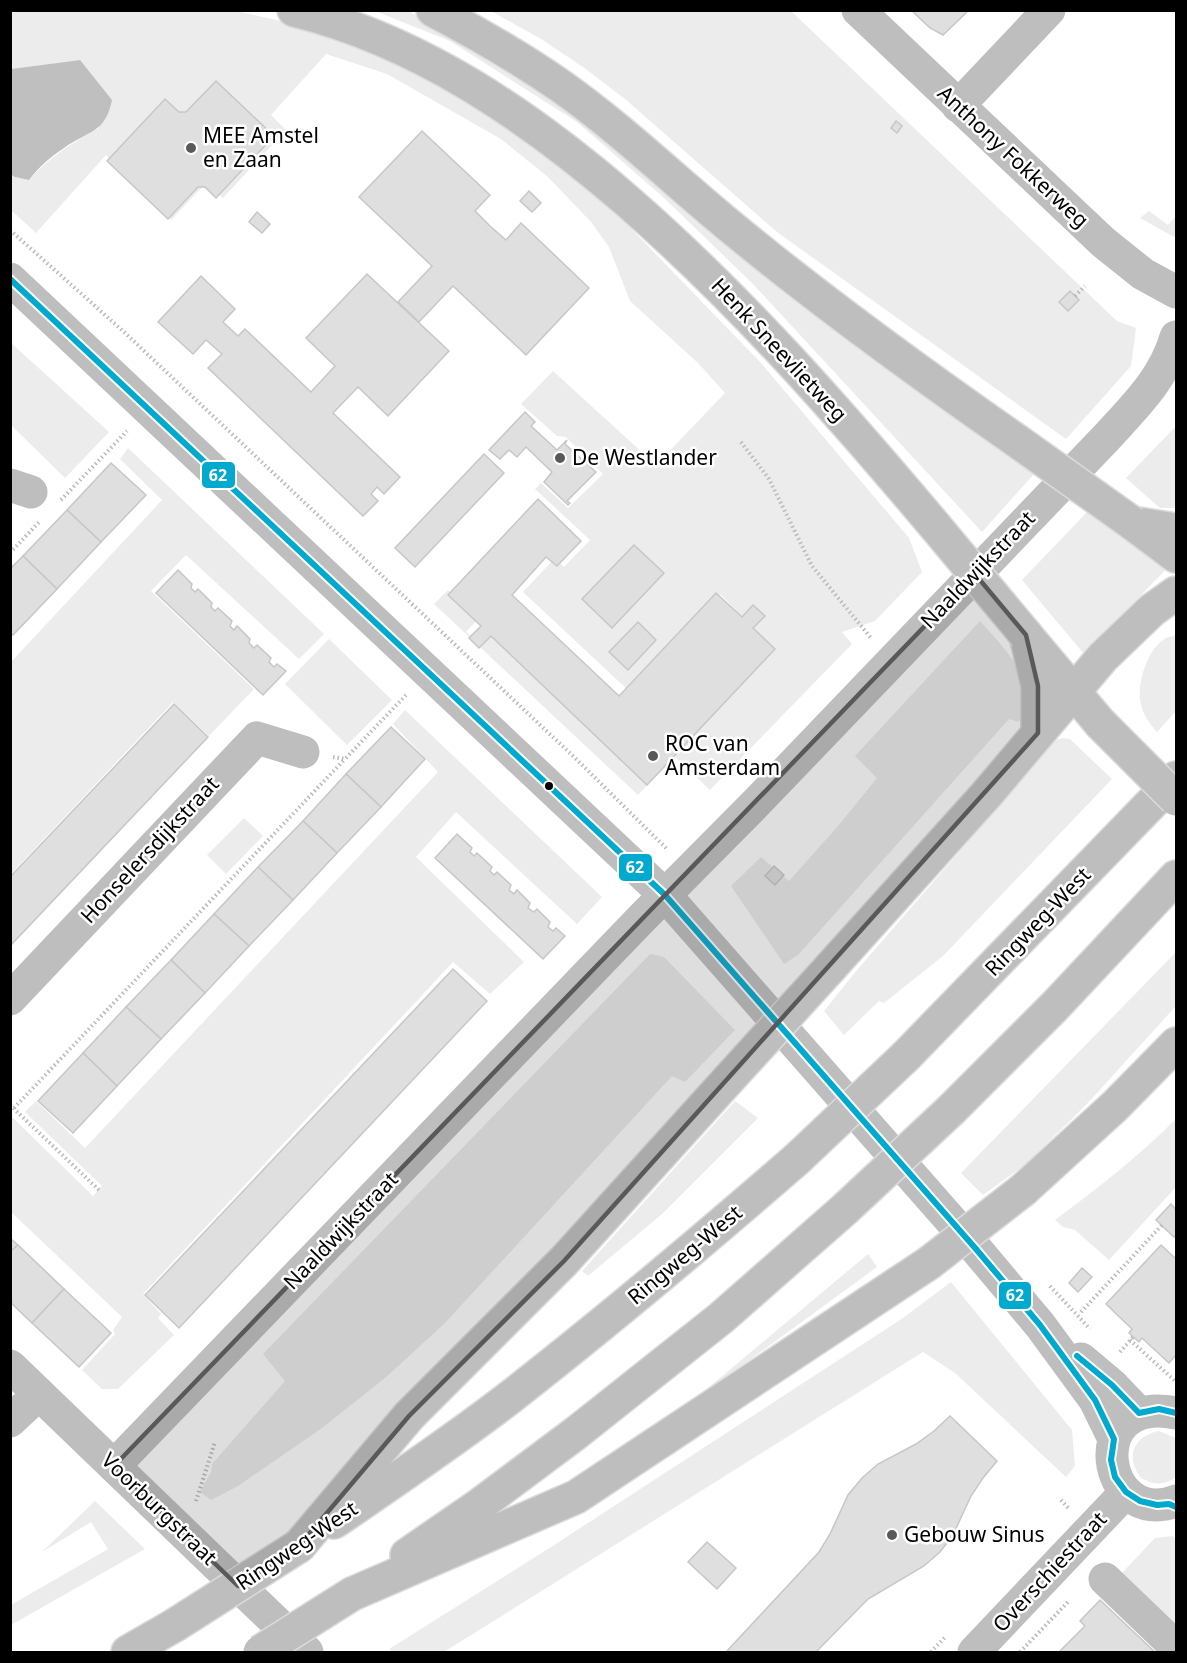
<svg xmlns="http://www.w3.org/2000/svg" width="1187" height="1663" viewBox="0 0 1187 1663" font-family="'Noto Sans',sans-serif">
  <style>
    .green { fill: #ececec }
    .water { fill: #bfbfbf }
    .building { fill: #dfdfdf; stroke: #c7c7c7; stroke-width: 1.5 }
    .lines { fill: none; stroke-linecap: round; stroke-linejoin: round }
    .major-casing { stroke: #dbdbdb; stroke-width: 36 }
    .highway-casing { stroke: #dbdbdb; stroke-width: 36 }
    .path { stroke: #b9b9b9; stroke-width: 4; stroke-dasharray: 1.5 3; stroke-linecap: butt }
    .minor { stroke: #bebebe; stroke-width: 33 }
    .major { stroke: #bebebe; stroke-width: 33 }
    .highway { stroke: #bebebe; stroke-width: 33 }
    .major-bridge-casing { stroke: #dbdbdb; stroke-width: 36; stroke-linecap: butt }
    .highway-bridge-casing { stroke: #dbdbdb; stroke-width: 36; stroke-linecap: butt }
    .major-bridge { stroke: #bebebe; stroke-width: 33 }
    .highway-bridge { stroke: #bebebe; stroke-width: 33 }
    .bus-1-casing { stroke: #fff; stroke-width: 10 }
    .bus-1 { stroke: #00a9ce; stroke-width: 6 }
    .marked { fill: #595959; fill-opacity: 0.2; stroke: #595959; stroke-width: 4.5; stroke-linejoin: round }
    .poi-dot { fill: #595959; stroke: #fff; stroke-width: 2 }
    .bus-dot { fill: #000; stroke: #fff; stroke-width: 2 }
    .labels { text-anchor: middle; stroke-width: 5; stroke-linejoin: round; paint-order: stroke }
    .poi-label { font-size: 21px; fill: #000; stroke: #fff; text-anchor: start }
    .street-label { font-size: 21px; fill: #000; stroke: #fff }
    .line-badge { stroke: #fff; stroke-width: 2 }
    .badge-label { font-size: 16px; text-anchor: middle; font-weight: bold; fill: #fff }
  </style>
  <rect width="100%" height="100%" fill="#fff"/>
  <g class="green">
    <path d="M232,10l98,22 55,16 178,110 198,205 148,175 13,34 -47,49 -33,11 10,12 -142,146 -35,-33 -37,38 -204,-191 14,-14 30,29 -12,13 11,10 12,-12 159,152 127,-132 -55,-56 -91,97 -106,-99 32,-34 9,9 26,-27 -55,-51 6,-6 27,25 35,-34 -37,-37 -9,-1 -36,-32 32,-33 103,94 69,-72 -27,-30 -68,-62 -21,-54 -18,-25 -43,-45 -47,-38 -114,-65 -61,-20 -55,61 15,15 -63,68 -17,-15 -35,37 -65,-65 -70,78 -25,-23v-36l4,3 14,3c20,-23 43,-37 70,-52l-19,-68 -69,9v-58z"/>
    <path d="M375,11h33l80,39 104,68 442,356 -52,58 -229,-248 -89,-86 -87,-76 -127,-81z"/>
    <path d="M491,11h300l326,310 19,7 -5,38 -65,73 -289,-207 -152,-133 -42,-32 -42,-28z"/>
    <path d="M1149,211l19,14 8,-9v22l-36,-20z"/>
    <path d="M10,342l99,90 -44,46 -54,-53z"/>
    <path d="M1176,426v82h-16l-34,-30z"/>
    <path d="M128,448l196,186 -25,25 -113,-104 -35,36 103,98 -45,47 -36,-34 -162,172v-212l151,-162 -42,-41z"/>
    <path d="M1089,510l84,52 -89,92 -62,-74z"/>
    <path d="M980,621c16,18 51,53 48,79 -1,7 -6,16 -9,22l-10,-3 -211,236 -14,9 -53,-78 30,-29 28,24 49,-55 39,-48 -22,-22z"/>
    <path d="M1176,635v76l-19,21c-7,-8 -14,-17 -16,-28 -5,-19 6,-53 22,-64 4,-3 10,-4 13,-5z"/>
    <path d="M329,639l63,61 -45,45 -62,-61z"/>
    <path d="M405,710l197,187 -25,27 -121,-112 -40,45 108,105 -34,32 -37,-32 -310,332 18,20 -3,4 16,17 -56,54h-16l-20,-19 33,-36 -2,-4 9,-13 -111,-105v-96l82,80 9,-10 -77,-74 11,-11 49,47 353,-376 -45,-48z"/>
    <path d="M1063,738l7,1 42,40 -169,177 -59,47 -5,-2 -35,34 -20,-24 33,-41 199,-230z"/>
    <path d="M244,818l19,18 -37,38 -19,-19z"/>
    <path d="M1176,952v54l-90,99 -60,59 -43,31 -22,-22z"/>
    <path d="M650,954l14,3 71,73 -50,52 -13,-6 -228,248 -59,54 -63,50 -84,58 -27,14 -11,-8 11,-20 1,-8 73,-83 -22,-27z"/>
    <path d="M735,1101l23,17 -96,96 -74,62 -6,-5z"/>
    <path d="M1176,1119v68l-67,73 -34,-30 -12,-3 -8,-7c42,-31 84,-64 121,-101z"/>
    <path d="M868,1254l9,13 -193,141z"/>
    <path d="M951,1282l121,148 3,36 -9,11 -111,-104 -32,-21 -479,300h-51l-4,-3 159,-100 355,-231z"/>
    <path d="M1159,1431l17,7v39c-12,9 -22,8 -35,1 -16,-21 -8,-42 18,-47z"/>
    <path d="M95,1501l50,48 -134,76v-20l97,-56 -17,-27 -49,30z"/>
    <path d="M1173,1536l3,4v85l-54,-52 33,-35z"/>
  </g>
  <path class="water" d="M80,60l32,40c-7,34 -23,30 -48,48 -14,9 -25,19 -35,32l-14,-3 -5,-3 1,-105z"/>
  <g class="building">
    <path d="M911,10h58l-26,25 -13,-7z"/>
    <path d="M216,81l58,55 -58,62 -11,-11h-7l-30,32 -61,-58 58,-62 14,13h7z"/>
    <path d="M896,121l6,5 -5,7 -6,-5z"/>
    <path d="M422,131l68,64 -15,16 15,15 16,14 15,-17 68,65 -63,67 -73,-69 -34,36 -21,-20 34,-36 -73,-69z"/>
    <path d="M529,191l12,12 -9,9 -12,-11z"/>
    <path d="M257,212l13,12 -8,9 -13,-11z"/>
    <path d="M367,274l82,77 -61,65 -30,-29 -25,26 67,64 -16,17 -7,-7 -6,7 7,7 -15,15 -155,-148 14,-14 -16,-14 -13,14 -35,-32 43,-46 34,33 -12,13 15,14 7,-7 66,63 24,-26 -29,-28z"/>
    <path d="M1070,291l9,9 -11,11 -9,-9z"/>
    <path d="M525,412l10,10 -4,4 26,24 10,-10 -2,4 31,28 -29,29 3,2 -2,2 -24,-23 8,-10 -26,-25 -9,10 -8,-7 -9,9 -11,-9z"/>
    <path d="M484,454l20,19 -89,94 -20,-19z"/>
    <path d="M111,463l35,32 -45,47 -34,-32z"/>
    <path d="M538,499l43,42 -24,25 -11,-9 -34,38 107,101 97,-103 26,24 11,-12 12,11 -12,12 22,21 -128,136 -156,-149 -12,12 -10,-10 12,-12 -33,-31z"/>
    <path d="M67,510l34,32 -44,47 -34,-33z"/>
    <path d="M634,545l30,28 -52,55 -30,-29z"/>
    <path d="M23,556l34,33 -44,46 -3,-2v-64z"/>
    <path d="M178,570l14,14 -1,4 4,4 3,-3 14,14 -1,4 4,4 3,-3 14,13 -2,5 4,4 3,-4 13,13 -1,4 5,5 3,-3 14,13 -2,4 5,5 3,-3 9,7 -23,24 -107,-102z"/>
    <path d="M638,622l18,18 -28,30 -19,-18z"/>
    <path d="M174,704l34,33 -198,209v-69z"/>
    <path d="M391,727l34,32 -44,48 -35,-33z"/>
    <path d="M346,774l35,33 -44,46 -34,-32z"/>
    <path d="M303,821l34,32 -44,47 -35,-33z"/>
    <path d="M457,834l15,14 -2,4 4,4 3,-3 15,14 -2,4 4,4 3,-3 14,13 -2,5 5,4 3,-4 13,13 -2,5 6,4 3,-3 13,13 -2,5 5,4 3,-3 9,8 -22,23 -108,-101z"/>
    <path d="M774,866l10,9 -9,10 -10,-9z"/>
    <path d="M258,867l35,33 -44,46 -35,-32z"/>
    <path d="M214,914l35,32 -44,47 -34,-33z"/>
    <path d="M171,960l34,33 -44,46 -35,-32z"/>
    <path d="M453,969l34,32 -308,327 -34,-33z"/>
    <path d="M126,1007l35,32 -44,47 -34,-33z"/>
    <path d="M83,1053l34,33 -44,47 -35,-32z"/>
    <path d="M1171,1204l5,6v24l-2,3 -18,-17z"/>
    <path d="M10,1238l8,7 -8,7z"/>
    <path d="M18,1245l46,44 -32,34 -22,-21v-50z"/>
    <path d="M1161,1245l15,14v96l-7,8 -27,-25 -3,4 -10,-9 3,-4 -26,-25z"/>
    <path d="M1082,1268l10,9 -14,15 -9,-9z"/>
    <path d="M64,1289l47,44 -32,34 -47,-44z"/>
    <path d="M950,1416l47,45 -14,17 -12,18 -18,39 -13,17 -16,14 -56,33 -52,53h-90l93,-100 11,-18 18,-39 14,-17 16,-14 38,-20 18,-13z"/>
    <path d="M707,1542l29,26 -19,21 -29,-27z"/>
    <path d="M1100,1600l55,52h-96l26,-26 -5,-5z"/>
  </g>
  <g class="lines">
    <defs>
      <g id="major">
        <path d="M294,10c126,31 236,107 332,190 114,99 212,211 309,326"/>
        <path d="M433,10c46,24 87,48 129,77 62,44 116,97 175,145 90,74 184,142 280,209"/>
        <path d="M1132,523l44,33"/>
        <path d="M1026,635l74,88"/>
      </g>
      <g id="highway">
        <path d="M1132,523l44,7"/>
        <path d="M1026,635l12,51v47"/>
        <path d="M830,968l157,-174 116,-137 49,-47 24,-17"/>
        <path d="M906,1056l270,-278"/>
        <path d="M952,1109l103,-103 121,-129"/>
        <path d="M1023,1190l92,-84 61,-62"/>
        <path d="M334,1522c60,-41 121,-82 179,-127 97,-76 191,-155 284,-236"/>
        <path d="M299,1546l110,-130 155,-155 164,-181"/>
        <path d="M407,1555l74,-51 95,-71 145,-115 124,-109"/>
        <path d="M352,1594l224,-97 353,-234"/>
        <path d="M128,1652l47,-27"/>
      </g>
    </defs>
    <use href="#major" class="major-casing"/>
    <use href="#highway" class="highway-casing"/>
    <g class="path">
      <path d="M10,230l114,102 449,424 95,94"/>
      <path d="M1075,296l10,-10"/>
      <path d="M741,442l28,37 43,87 59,72"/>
      <path d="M61,500l66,-69"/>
      <path d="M10,553l30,-32"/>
      <path d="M333,757l12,2 61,-64"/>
      <path d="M10,1105l89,85"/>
      <path d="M14,1108l331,-349"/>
      <path d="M1050,1286l40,43"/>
      <path d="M1081,1312l81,-87"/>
      <path d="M1130,1340l45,41"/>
      <path d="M1120,1352l13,-15"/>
      <path d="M1061,1500l9,10"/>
      <path d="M196,1501l19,-59"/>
      <path d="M931,1652l15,-16"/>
      <path d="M1020,1652l49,-51"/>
    </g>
    <g class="minor">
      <path d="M858,10l245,232 40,32 33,18"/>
      <path d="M958,106l91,-96"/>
      <path d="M10,279l655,616 311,354 64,76 55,75 19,39"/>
      <path d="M10,485l21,7"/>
      <path d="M10,999l247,-261 46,14"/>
      <path d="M1081,1359l31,26 27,28"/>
      <path d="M10,1366l297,286"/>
      <path d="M1176,1413c-96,-20 -74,117 0,88"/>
      <path d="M10,1421l29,-27"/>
      <path d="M114,1466l529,-549 115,-116 348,-363c28,-31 58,-59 70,-101"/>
      <path d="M1105,1579l71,68"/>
      <path d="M974,1652l152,-160"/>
    </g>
    <use href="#major" class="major"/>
    <use href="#highway" class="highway"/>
    <defs>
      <g id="major-bridge">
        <path d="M1017,441l115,82"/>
        <path d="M935,526l91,109"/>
        <path d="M1100,723l76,76"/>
      </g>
      <g id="highway-bridge">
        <path d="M728,1080l102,-112"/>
        <path d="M797,1159l109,-103"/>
        <path d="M845,1209l107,-100"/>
        <path d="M929,1263l94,-73"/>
        <path d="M175,1625l124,-79"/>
        <path d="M260,1652l92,-58"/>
      </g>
    </defs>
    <use href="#major-bridge" class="major-bridge-casing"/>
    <use href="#highway-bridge" class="highway-bridge-casing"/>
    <use href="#major-bridge" class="major-bridge"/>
    <use href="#highway-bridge" class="highway-bridge"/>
    <defs>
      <g id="bus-1">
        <path d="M10,279l655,616 311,354 64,76 55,75 19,39 -3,21 4,17 11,15 14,9 17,4 12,-1 7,3"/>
        <path d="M1077,1356l35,29 27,28 20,-4 17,4"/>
      </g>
    </defs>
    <use href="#bus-1" class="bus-1-casing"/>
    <use href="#bus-1" class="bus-1"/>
  </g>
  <path class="marked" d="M975,574l51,61 12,51v47l-474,528 -155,155 -110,130 -61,40 -124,-120z"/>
  <g class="poi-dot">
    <circle cx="191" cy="148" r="6"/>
    <circle cx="560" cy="458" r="6"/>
    <circle cx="653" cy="756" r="6"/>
    <circle cx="892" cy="1535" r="6"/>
  </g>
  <circle class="bus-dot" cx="549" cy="786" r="5"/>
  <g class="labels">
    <g class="poi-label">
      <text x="203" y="143">MEE Amstel<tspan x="203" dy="24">en Zaan</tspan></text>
      <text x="572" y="465">De Westlander</text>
      <text x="665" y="751">ROC van<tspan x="665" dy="24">Amsterdam</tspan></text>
      <text x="904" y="1542">Gebouw Sinus</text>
    </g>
    <g class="street-label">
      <text transform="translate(1013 157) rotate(43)" y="7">Anthony Fokkerweg</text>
      <text transform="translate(779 350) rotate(47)" y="7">Henk Sneevlietweg</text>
      <text transform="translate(978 570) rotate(-46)" y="7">Naaldwijkstraat</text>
      <text transform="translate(150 850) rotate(-47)" y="7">Honselersdijkstraat</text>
      <text transform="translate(1038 922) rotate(-46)" y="7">Ringweg-West</text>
      <text transform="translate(341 1231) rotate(-46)" y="7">Naaldwijkstraat</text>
      <text transform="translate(685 1255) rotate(-40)" y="7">Ringweg-West</text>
      <text transform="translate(159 1509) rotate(44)" y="7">Voorburgstraat</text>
      <text transform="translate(297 1546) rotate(-34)" y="7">Ringweg-West</text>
      <text transform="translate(1050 1572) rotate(-47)" y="7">Overschiestraat</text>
    </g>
  </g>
  <g class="line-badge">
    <rect x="201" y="461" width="35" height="28" rx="6" fill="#00a9ce"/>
    <rect x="618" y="853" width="35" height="29" rx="6" fill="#00a9ce"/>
    <rect x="998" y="1281" width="34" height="29" rx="6" fill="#00a9ce"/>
  </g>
  <g class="badge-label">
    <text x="218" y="481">62</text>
    <text x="635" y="873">62</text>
    <text x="1015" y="1301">62</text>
  </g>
  <rect width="1187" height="1663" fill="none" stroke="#000000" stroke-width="24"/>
</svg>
